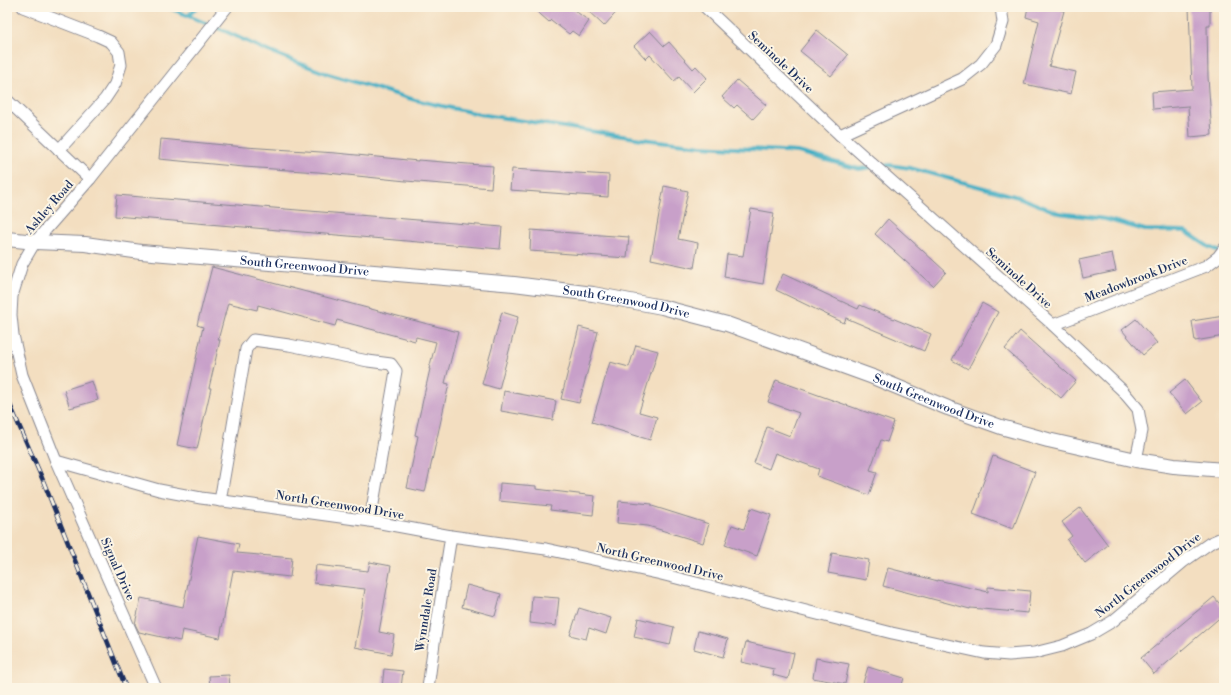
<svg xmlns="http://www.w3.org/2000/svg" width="1231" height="695" viewBox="0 0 1231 695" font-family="'Libre Bodoni',serif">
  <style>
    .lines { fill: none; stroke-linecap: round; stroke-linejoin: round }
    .stream { stroke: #45afc4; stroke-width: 4 }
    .building { fill: #c8a0c9 }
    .minor-casing { stroke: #87868f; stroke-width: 13 }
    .tertiary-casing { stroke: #87868f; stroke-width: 16 }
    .minor { stroke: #fff; stroke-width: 11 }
    .tertiary { stroke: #fff; stroke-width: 14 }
    .rail-casing { stroke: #1b2f5e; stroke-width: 4.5 }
    .rail { stroke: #fcf5e5; stroke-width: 3; stroke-dasharray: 9; stroke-linecap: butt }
    .labels { text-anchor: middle; stroke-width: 4; stroke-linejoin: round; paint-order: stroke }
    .street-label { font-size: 12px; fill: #1b2f5e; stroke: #fcf5e5 }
  </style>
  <rect width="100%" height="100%" fill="#fcf5e5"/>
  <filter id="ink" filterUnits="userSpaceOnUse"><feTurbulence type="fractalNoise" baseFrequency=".025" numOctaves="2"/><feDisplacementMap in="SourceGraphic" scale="8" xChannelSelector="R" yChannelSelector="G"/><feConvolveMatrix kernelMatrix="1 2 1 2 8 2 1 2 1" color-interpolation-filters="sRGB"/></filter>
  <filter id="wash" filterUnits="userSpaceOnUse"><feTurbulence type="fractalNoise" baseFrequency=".012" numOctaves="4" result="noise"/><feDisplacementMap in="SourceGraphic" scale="16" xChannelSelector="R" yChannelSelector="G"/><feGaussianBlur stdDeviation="0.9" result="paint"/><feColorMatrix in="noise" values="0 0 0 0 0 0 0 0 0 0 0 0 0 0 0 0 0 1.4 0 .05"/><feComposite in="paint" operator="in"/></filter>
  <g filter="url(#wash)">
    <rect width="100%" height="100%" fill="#f3dec0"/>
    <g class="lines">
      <g class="stream">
        <path d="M167,7l60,25 36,17 62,24 90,27 64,14 163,25 60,7 96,6 61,17 13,-2"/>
        <path d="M189,15l8,-8"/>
        <path d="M879,166l10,-1 21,3 108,29 41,16 46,6 40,11 40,1 24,16 12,5"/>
      </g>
    </g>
    <g id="blocks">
      <g class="building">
        <path d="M532,7h38l19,14 -10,15 -7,-5 -3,3 -18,-14 -2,2z"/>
        <path d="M584,7h37l-17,19z"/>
        <path d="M1028,7h23l13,4 -15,55 27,6 -5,22 -47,-10 15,-63 -13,-4z"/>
        <path d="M1189,7h21v19h-3l1,51 4,58 -22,2 -2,-31 -35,3 -1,-17 40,-3z"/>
        <path d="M817,30l31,25 -17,21 -31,-25z"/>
        <path d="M650,31l14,15 5,-4 24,27 3,-3 11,12 -14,14 -14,-15 -5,4 -24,-26 -4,4 -12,-13z"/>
        <path d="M737,80l29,25 -13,14 -16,-14 -3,3 -12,-11z"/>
        <path d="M161,139l84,8 91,6 82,8v-1l75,6 -2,22 -85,-7 -88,-9 -74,-5 -85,-8z"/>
        <path d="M512,169l97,6 -1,22 -98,-7z"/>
        <path d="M664,186l24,5 -10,48 20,4 -4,25 -43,-9z"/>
        <path d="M117,195l385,32 -2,22 -385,-33z"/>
        <path d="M751,209l23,4 -11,71 -39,-7 3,-23 16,2z"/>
        <path d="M888,219l58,53 -13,14 -58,-52z"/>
        <path d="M531,230l98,7 -2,21 -97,-7z"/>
        <path d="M1112,253l4,18 -33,7 -4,-18z"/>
        <path d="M212,267l246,65 -13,51 4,1 -24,108 -18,-4 11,-52 -3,-1 15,-66h-1l7,-27 -20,-5 -1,4 -78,-21 -2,6 -77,-21 -1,5 -29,-7 -10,37h2l-11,48h2l-14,61 -20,-4 26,-118 -6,-2z"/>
        <path d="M783,274l75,35 2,-4 71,29 -7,17 -78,-33 -2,5 -68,-33z"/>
        <path d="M982,303l16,9 -30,57 -16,-9z"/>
        <path d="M502,312l16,5 -19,72 -17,-5z"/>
        <path d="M1224,316v20l-29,5 -3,-20z"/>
        <path d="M1136,319l21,24 -14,12 -21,-25z"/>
        <path d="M579,327l19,5 -19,71 -18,-4z"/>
        <path d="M1020,331l56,50 -15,17 -56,-49z"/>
        <path d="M636,345l22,6 -19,61 18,5 -7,23 -58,-18 18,-60 19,5z"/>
        <path d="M776,380l118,42 -7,20 -6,-2 -11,30 7,2 -8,23 -52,-19 2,-7 -44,-16 -6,16 -15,-6 13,-36 23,9 9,-23 -31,-11z"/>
        <path d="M1185,380l17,22 -15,12 -18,-21z"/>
        <path d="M92,381l6,19 -28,8 -6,-18z"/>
        <path d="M504,391l52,10 -3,19 -52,-9z"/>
        <path d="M993,456l42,16 -22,57 -40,-15 7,-19 -1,-1z"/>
        <path d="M500,483l36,3v3l59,7 -2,19 -43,-5 1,-4 -52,-5z"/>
        <path d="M619,501l33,3v2l57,18 -6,19 -55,-17 -31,-3z"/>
        <path d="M751,508l20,7 -14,41 -32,-11 7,-20 12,4z"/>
        <path d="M1080,508l28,37 -23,18 -18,-23 5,-4 -10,-14z"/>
        <path d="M198,536l41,8 -2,9 55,5 -2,19 -57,-6 -13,67 -38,-8 -2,11 -41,-9 -4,-8 6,-26 42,9z"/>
        <path d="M832,553l37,7 -3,20 -38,-7z"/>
        <path d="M370,562l21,4 -12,66 15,3 -3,19 -36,-7 10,-58 -51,-6 2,-18 52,6z"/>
        <path d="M888,568l50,13v-1l50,12v-5l42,4 -2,22 -58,-5v1l-87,-23z"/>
        <path d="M467,585l34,9 -6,22 -33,-9z"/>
        <path d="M532,596l27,2 -3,28 -26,-3z"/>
        <path d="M1214,597l10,12v5l-70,60 -13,-16z"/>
        <path d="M579,608l32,10 -5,16 -17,-6 -3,11 -16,-4z"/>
        <path d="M638,618l36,9 -4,18 -36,-8z"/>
        <path d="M698,631l30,8 -5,18 -29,-8z"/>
        <path d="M746,642l48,11 -6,26 -15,-4 1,-6 -33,-7z"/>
        <path d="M816,658l33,6 -4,20 -32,-6z"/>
        <path d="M868,667l36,11 -3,10h-33l-6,-2z"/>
        <path d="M384,669l19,2 -2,17h-19z"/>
        <path d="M229,675l1,13h-20l-1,-12z"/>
      </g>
    </g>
  </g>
  <g filter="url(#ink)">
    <use href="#blocks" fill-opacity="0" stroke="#87868f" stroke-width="1"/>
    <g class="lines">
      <defs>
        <g id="minor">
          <path d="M23,7l75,29 13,6 8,10 2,13 -6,19 -10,15 -46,51"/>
          <path d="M705,7l135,128 213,190 69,65 16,19 4,22 -6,29"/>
          <path d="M7,100l83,79"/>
          <path d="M840,135l122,-56 19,-15 15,-19 7,-23 -2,-15"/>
          <path d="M1053,325l153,-59 12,-9 6,-8"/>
          <path d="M56,461l103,29 42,8 169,23 81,15 95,13 115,25 231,59 92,20 25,2 25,-2 28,-7 29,-12 22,-13 70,-59 27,-19 14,-6"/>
          <path d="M220,501l26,-152 7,-9 36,5 79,16 23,3 5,7 -26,150"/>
          <path d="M156,688l-100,-227 -34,-86 -9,-40 -2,-20 1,-19 10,-32 13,-22 55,-63 137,-172"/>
          <path d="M428,688l6,-45 17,-107"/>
        </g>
        <g id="tertiary">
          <path id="s1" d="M7,239l28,3 50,2 56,8 373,32 79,10 69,13 65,17 146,53 75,31 53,19 47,13 88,20 38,6 50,4"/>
        </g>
      </defs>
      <use href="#minor" class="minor-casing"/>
      <use href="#tertiary" class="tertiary-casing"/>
      <use href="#minor" class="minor"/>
      <use href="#tertiary" class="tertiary"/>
      <defs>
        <path id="rail" d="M7,398l35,80 84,210"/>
      </defs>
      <use href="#rail" class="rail-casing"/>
      <use href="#rail" class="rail"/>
    </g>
  </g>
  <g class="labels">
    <g class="street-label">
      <text transform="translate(781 62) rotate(43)" y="4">Seminole Drive</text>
      <text transform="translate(49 207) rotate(-49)" y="4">Ashley Road</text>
      <text dy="4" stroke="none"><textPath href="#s1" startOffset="299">South Greenwood Drive</textPath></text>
      <text transform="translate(1019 278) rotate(42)" y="4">Seminole Drive</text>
      <text transform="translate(1136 279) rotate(-21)" y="4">Meadowbrook Drive</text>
      <text dy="4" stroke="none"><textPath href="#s1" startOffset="623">South Greenwood Drive</textPath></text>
      <text dy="4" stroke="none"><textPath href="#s1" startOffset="947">South Greenwood Drive</textPath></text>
      <text transform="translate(340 505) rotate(9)" y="4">North Greenwood Drive</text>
      <text transform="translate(660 562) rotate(13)" y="4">North Greenwood Drive</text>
      <text transform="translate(118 569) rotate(66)" y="4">Signal Drive</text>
      <text transform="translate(1148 575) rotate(-38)" y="4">North Greenwood Drive</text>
      <text transform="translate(426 610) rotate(-81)" y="4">Wynndale Road</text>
    </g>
  </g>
  <rect width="1231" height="695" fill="none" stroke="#fcf5e5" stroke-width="24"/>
</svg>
